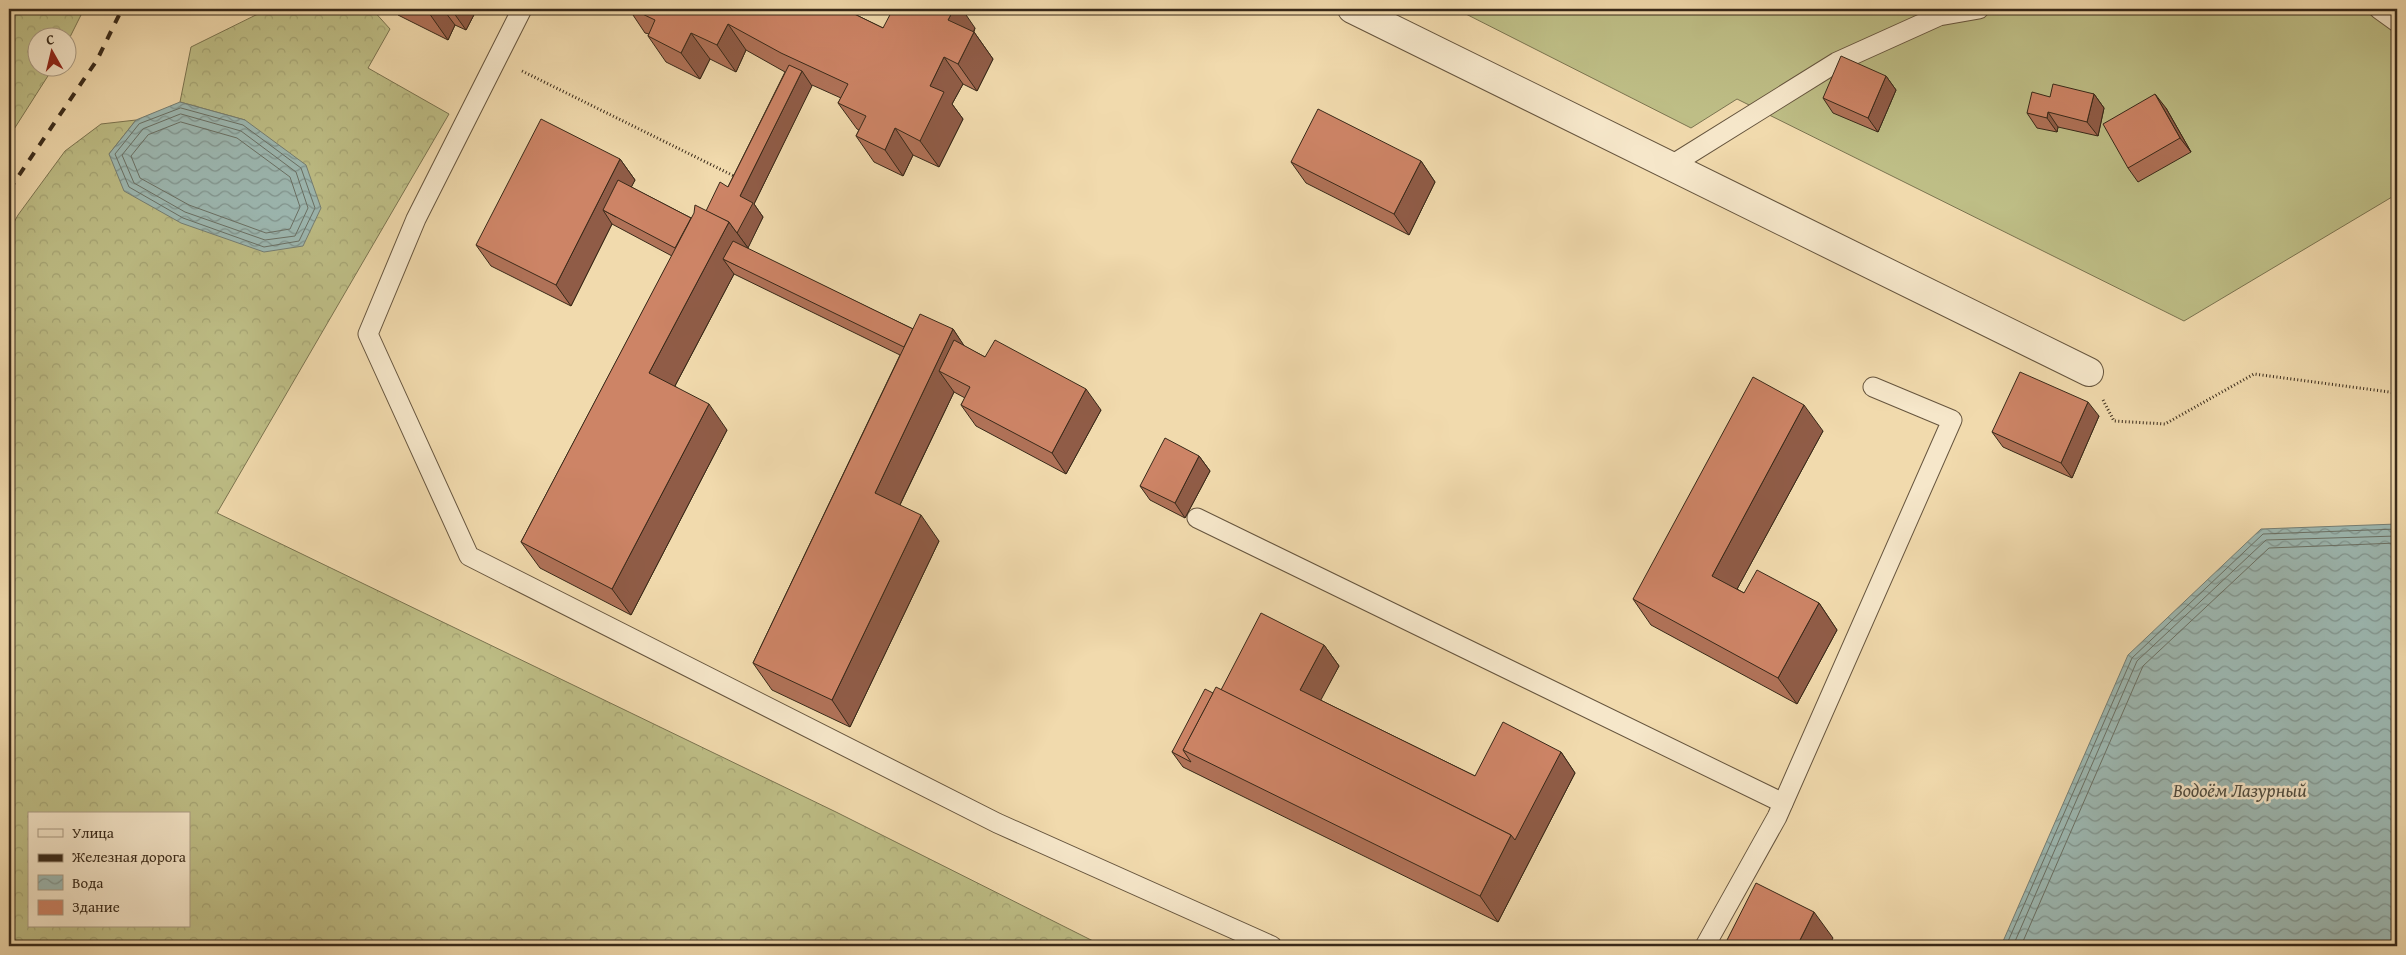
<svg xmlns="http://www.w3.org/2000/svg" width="2406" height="955" viewBox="0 0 2406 955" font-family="'Gentium Book Plus',serif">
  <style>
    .forest { fill: url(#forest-crowns); stroke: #7b7450; fill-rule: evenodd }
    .garden { fill: #bebe86; stroke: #7b7450 }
    .water { fill: url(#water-waves); stroke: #757f75 }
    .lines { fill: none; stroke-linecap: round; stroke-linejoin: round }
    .shore { stroke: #6a7166; stroke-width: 1 }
    .lane-casing { stroke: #66553e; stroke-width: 21 }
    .street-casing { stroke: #66553e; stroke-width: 30 }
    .path { stroke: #382919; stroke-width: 3; stroke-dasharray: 1 2.5; stroke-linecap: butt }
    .lane { stroke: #f6e7ca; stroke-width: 19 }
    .street { stroke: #f6e7ca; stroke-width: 28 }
    .rail { stroke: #382919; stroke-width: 4; stroke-dasharray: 9 9; stroke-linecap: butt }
    .wall { fill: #b07258; stroke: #382919 }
    .shaded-wall { fill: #905c47; stroke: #382919 }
    .building { fill: #cd8466; stroke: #382919 }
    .labels { text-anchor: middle; stroke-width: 5; stroke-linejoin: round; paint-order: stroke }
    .water-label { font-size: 19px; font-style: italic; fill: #514d40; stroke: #f6e7ca }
  </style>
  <defs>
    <pattern id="forest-crowns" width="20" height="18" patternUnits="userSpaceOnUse" patternTransform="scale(1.25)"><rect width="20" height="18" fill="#bebe86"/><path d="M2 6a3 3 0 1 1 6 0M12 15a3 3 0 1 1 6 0" fill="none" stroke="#a4a373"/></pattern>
    <pattern id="water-waves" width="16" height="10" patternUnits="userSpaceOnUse" patternTransform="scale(1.25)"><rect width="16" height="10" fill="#9db9b3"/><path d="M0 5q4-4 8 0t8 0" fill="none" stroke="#819691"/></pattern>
  </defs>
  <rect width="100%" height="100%" fill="#f1daad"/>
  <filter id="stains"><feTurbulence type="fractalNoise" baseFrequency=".004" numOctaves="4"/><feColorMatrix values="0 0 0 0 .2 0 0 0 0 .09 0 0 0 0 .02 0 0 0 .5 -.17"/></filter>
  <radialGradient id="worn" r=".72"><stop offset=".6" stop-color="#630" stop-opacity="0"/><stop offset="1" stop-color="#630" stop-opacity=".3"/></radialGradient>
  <g class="forest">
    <path d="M9,9h75l-16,32v-3h-30v30h15l-44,69z"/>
    <path d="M268,9h104l18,20 -22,39 81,46 -232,399 619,299 267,134h-1094v-715l9,-16 47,-64 36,-27 35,-4 -27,34 136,-34 -65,-18 11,-55zM29,814h160v112h-160z"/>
  </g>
  <path class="garden" d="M1456,9h941v185l-213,127 -447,-222 -46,29z"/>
  <g class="water">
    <path d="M180,102l65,18 61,45 15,43 -18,38 -39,6 -83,-29 -57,-32 -15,-37 27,-34z"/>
    <path d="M2397,524v422h-396l127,-291 133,-126z"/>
  </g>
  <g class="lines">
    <g class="shore">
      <path d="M181,108l62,17 58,43 14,40 -16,33 -35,6 -81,-29 -54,-31 -14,-33 24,-30z"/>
      <path d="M181,114l60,17 55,41 12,36 -13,28 -30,4 -80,-28 -51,-29 -12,-28 21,-26z"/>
      <path d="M181,122l56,16 53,39 10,30 -10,22 -24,4 -77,-28 -49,-27 -9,-22 17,-21z"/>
      <path d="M2006,946l126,-288 131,-124 134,-5"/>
      <path d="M2013,946l124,-285 129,-121 131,-4"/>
      <path d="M2021,946l122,-280 126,-118 128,-5"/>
    </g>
    <defs>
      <g id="lane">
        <path d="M522,9l-106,210 -48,115 101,222 528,267 275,123"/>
        <path d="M2379,9l18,13"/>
        <path d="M1670,166l167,-104 102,-46 40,-7"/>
        <path d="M1197,518l586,285"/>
        <path d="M1705,946l72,-129 175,-397 -79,-33"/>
      </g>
      <path id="street" d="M1352,9l737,363"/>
    </defs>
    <use href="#lane" class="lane-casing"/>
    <use href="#street" class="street-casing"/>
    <g class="path">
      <path d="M522,71l214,106"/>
      <path d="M2103,400l11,21 51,3 89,-50 143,19"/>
    </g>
    <use href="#lane" class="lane"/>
    <use href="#street" class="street"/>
    <path class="rail" d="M9,190l88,-130 25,-51"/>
  </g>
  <g class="wall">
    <path d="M394,9h83l-11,21 -11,-5 -7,15 -50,-25z"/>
    <path d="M629,9h215l39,19 35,-16 57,16 -1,4 19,27 -16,32 -14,-7 -11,20 11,15 -24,48 -26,-12 -10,21 -29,-14 -18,-26 3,-6 -2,-1 -19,-26 3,-5 -29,-13 -58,119 9,13 -16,32 166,80h40l11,17 21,11 116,53 -35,64 -90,-48 -15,-21 4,-7 -11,-6 -54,113 39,36 -89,186 -78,-37 -19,-27 147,-308 -166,-81 -59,112 52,44 -96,185 -91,-47 -19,-26 151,-286 -60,-32 -41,82 -80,-40 -15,-21 144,-86 15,21 -4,7 60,31 15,-7 22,-24 57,-115 -39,-22 -10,22 -26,-13 -10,20 -34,-17 -18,-26 1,-2 -4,-1z"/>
    <path d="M1886,76l10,14 -18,42 -45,-19 -10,-15z"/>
    <path d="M2094,94l10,14 -6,28 -40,-9 -1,5 -20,-4 -10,-15 23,-16z"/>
    <path d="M2166,108l25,44 -53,30 -10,-14z"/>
    <path d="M1421,161l14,21 -26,53 -103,-52 -15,-21z"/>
    <path d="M2099,416l-27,62 -69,-31 -11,-15z"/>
    <path d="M1823,431l-86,158 7,4 75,10 18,27 -40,74 -146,-79 -18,-26z"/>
    <path d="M1199,456l11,15 -25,47 -35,-18 -10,-14z"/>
    <path d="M1324,645l15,21 -19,34 155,76 86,-24 14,21 -77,149 -315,-155 -11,-15 41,-59z"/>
  </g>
  <g class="shaded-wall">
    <path d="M432,9h11l12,16 -7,15 -19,-27z"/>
    <path d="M451,9h26l-11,21z"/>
    <path d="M954,9h8l13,19 -8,18 -19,-26z"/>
    <path d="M728,24l18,26 -10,22 -19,-27z"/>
    <path d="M974,32l19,27 -16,32 -19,-27z"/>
    <path d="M691,33l19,26 -10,20 -19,-26z"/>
    <path d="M944,57l19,27 -11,20 11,15 -24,48 -19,-26 10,-55z"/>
    <path d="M802,71l10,15 -58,118 9,13 -15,31 -11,-15 3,-37z"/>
    <path d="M1886,76l10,14 -18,42 -10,-14z"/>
    <path d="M2094,94l10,14 -6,28 -11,-14z"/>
    <path d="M2155,94l11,14 25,44 -11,-14z"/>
    <path d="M2048,112l10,15 -1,5 -10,-14z"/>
    <path d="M895,128l18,27 -10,21 -18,-26z"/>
    <path d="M620,159l15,21 -19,37 -13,-7 9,14 -41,82 -15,-21z"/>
    <path d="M1421,161l14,21 -26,53 -15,-21z"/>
    <path d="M729,222l19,26 -10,18 -15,-7 11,15 -66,125 -19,-26z"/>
    <path d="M953,329l18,27 -32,15 15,21 -61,127 -18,-26z"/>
    <path d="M1086,389l15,21 -35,64 -14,-21z"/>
    <path d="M2088,402l11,14 -27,62 -11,-15z"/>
    <path d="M709,404l18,26 -96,185 -19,-26z"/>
    <path d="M1804,405l19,26 -93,171 -18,-26z"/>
    <path d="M1199,456l11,15 -25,47 -10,-15z"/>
    <path d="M921,515l18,26 -89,186 -18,-27z"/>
    <path d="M1819,603l18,27 -40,74 -19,-26z"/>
    <path d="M1324,645l15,21 -24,45 -15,-21z"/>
    <path d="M1561,752l14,21 -77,149 -18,-26 31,-61z"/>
    <path d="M1814,912l19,26 -4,8h-32z"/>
  </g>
  <g class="building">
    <path d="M420,9h12l-3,4z"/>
    <path d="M632,9h212l39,19 10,-19h17l8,3 2,-3h34l-6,11 26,12 -16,32 -14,-7 -14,29 14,6 -24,49 -25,-13 -10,22 -29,-14 10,-20 -28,-13 10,-19 -67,-31 -53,-29 -11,21 -26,-12 -10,20 -33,-17 7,-16z"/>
    <path d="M1841,56l45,20 -18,42 -45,-20z"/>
    <path d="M789,65l13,6 -62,125 13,7 -16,30 -8,-11 -23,-11 14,-29 8,5z"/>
    <path d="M2053,84l41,10 -7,28 -39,-10 -1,6 -20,-5 5,-21 18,5z"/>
    <path d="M2155,94l25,44 -52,30 -25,-44z"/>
    <path d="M1318,109l103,52 -27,53 -103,-52z"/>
    <path d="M541,119l79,40 -64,126 -80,-40z"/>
    <path d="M618,180l73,38 -16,30 -72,-38z"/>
    <path d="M695,205l34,17 -80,151 60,31 -97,185 -91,-47 173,-329z"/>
    <path d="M733,241l180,88 -9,18 -181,-88z"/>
    <path d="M920,314l33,15 -78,164 46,22 -89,185 -79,-37z"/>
    <path d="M954,340l31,17 10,-17 91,49 -34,64 -91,-48 9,-18 -31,-16z"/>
    <path d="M2020,372l68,30 -27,61 -69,-31z"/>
    <path d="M1753,377l51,28 -92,171 32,17 13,-23 62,33 -41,75 -145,-79z"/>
    <path d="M1165,438l34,18 -24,47 -35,-17z"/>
    <path d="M1261,613l63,32 -24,45 175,86 28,-54 58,30 -46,88 -4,-5 -290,-145z"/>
    <path d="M1216,687l295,148 -31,61 -297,-146z"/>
    <path d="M1205,689l8,4 -30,57 8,12 -19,-10z"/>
    <path d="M1756,883l58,29 -17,34h-73z"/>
  </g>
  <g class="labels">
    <g class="water-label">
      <text x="2240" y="797">Водоём Лазурный</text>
    </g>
  </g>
  <rect width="2406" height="955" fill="none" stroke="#f1daad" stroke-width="30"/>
  <rect x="10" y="10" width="2386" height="935" fill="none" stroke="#382919" stroke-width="2.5"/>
  <rect x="15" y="15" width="2376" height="925" fill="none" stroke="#382919"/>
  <rect x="28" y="812" width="162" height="115" fill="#f6e7ca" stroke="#aa9b83"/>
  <rect x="38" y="829" width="25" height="8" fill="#f6e7ca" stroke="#aa9b83"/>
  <text x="72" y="838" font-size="15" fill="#382919">Улица</text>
  <rect x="38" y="854" width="25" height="8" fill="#382919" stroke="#aa9b83"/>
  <text x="72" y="862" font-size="15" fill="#382919">Железная дорога</text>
  <rect x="38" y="875" width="25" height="15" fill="url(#water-waves)" stroke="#aa9b83"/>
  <text x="72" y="888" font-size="15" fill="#382919">Вода</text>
  <rect x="38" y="900" width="25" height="15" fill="#cd8466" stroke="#aa9b83"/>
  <text x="72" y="912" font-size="15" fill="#382919">Здание</text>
  <g transform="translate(52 52) rotate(352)"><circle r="24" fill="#f6e7ca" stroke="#aa9b83"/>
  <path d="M0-4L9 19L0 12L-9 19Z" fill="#8f2418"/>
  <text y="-8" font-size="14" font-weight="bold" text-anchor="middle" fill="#382919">С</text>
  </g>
  <rect width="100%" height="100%" filter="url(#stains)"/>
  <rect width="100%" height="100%" fill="url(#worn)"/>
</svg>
